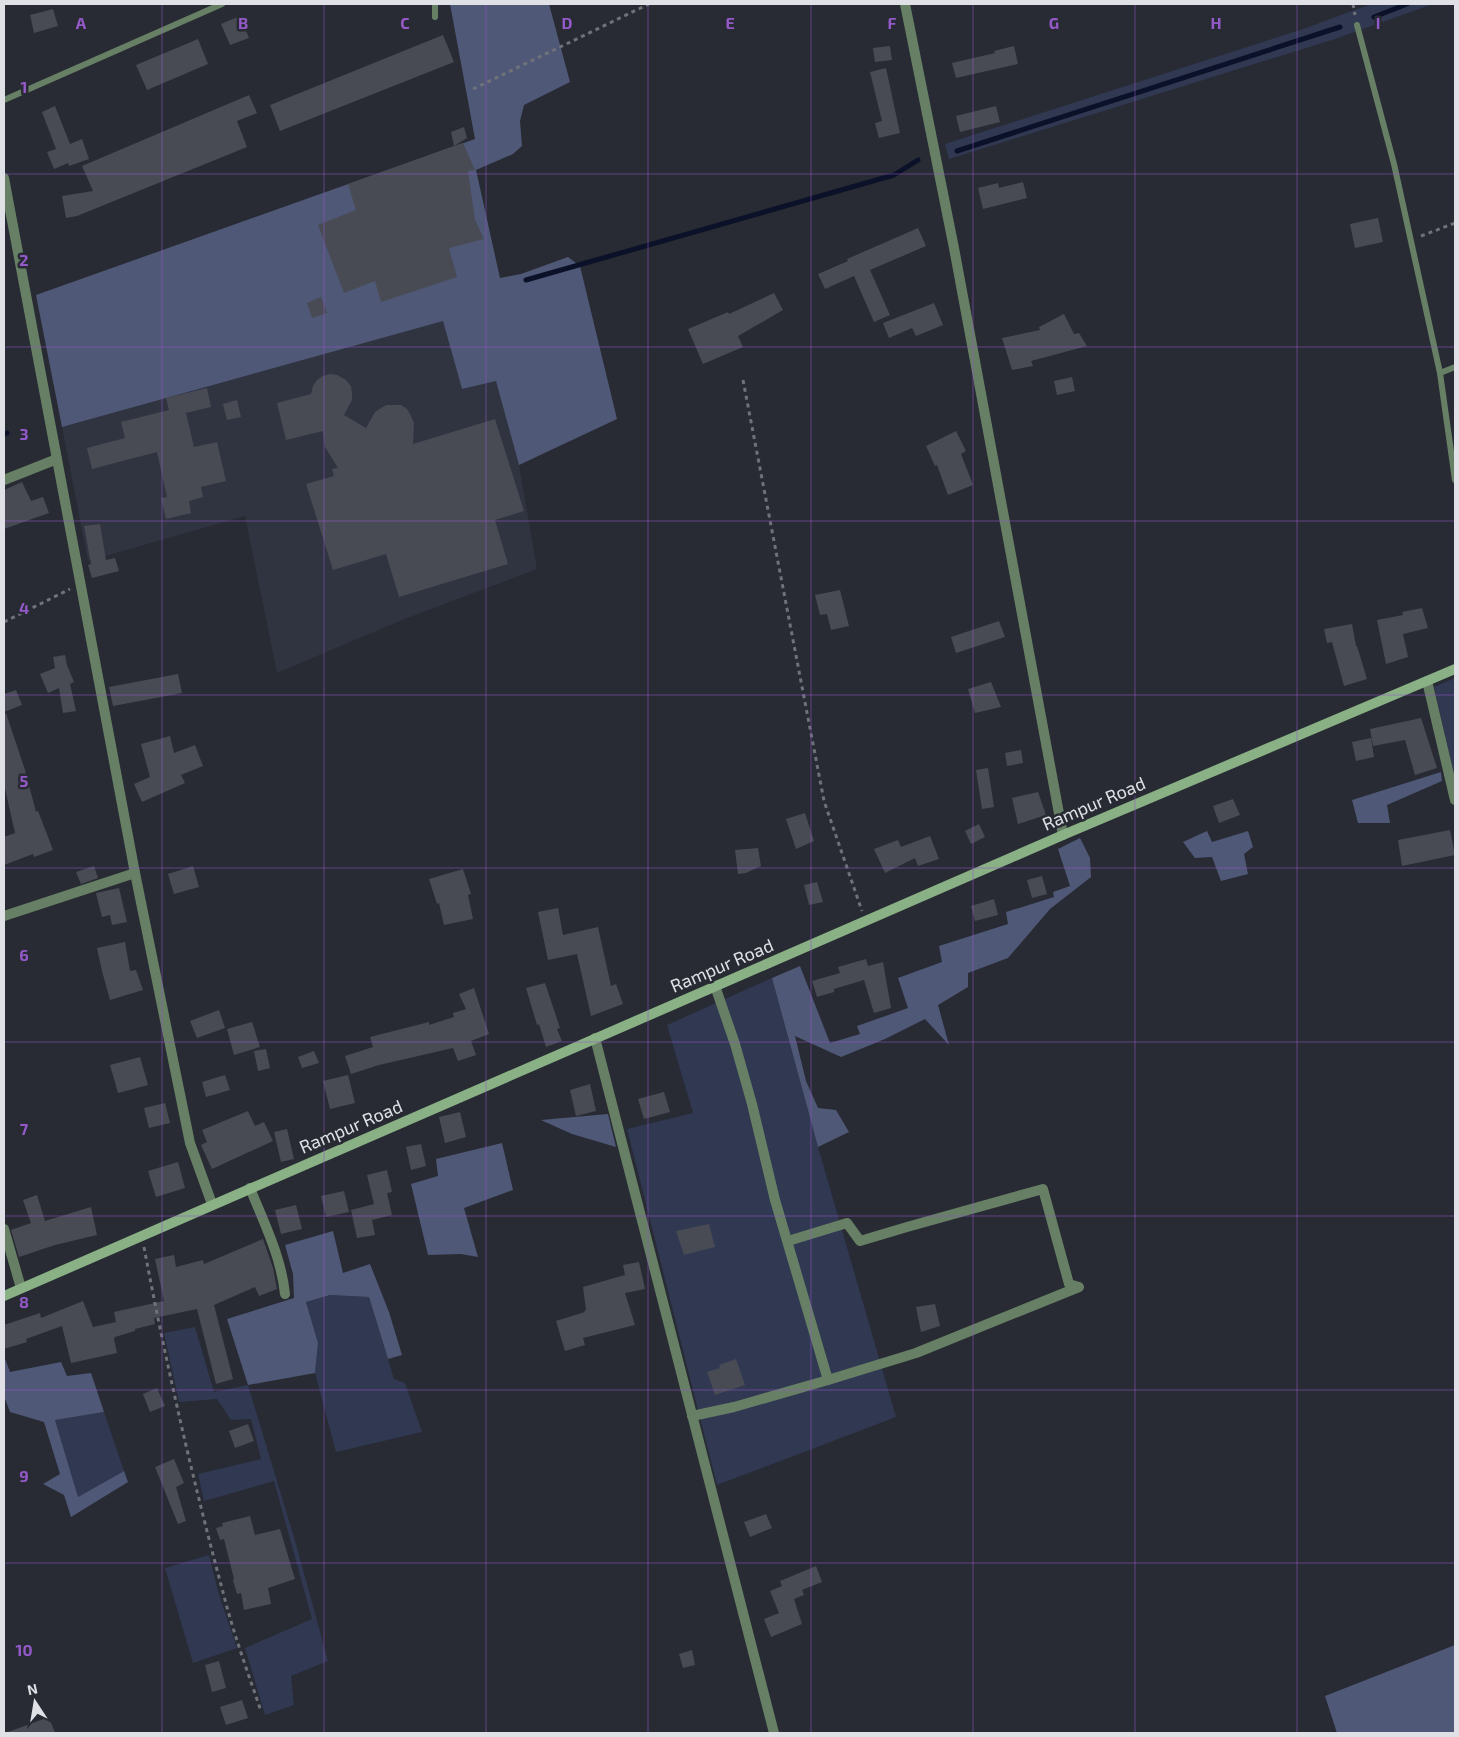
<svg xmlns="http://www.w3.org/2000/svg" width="1459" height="1737" viewBox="0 0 1459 1737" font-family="'Exo 2',sans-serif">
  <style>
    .built { fill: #303441 }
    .green { fill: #303852 }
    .forest { fill: #4f5877 }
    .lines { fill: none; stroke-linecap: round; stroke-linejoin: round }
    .stream { stroke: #0b1129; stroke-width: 5 }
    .building { fill: #484b54 }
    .path { stroke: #6f7278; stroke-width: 3; stroke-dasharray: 4 4; stroke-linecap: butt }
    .lane { stroke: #678065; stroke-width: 6 }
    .street { stroke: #678065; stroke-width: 10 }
    .secondary { stroke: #89b185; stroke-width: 10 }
    .grid { fill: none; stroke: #9459c9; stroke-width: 1; stroke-opacity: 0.55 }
    .labels { text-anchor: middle; stroke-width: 5; stroke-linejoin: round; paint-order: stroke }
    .street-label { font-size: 18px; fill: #dfe1e6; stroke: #282b33 }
    .grid-label { font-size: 16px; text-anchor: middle; font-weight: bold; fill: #9459c9; stroke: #282b33; stroke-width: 5; stroke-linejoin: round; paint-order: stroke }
  </style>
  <rect width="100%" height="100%" fill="#282b33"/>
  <path class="built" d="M443,320l19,69 34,-9 23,85 18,104 -135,51 -125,53 -32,-157 -157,45 -26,-134z"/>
  <g class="green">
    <path d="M1371,4h62l-98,35 -386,120 -4,-15 358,-115z"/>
    <path d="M1455,678v101l-21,-92z"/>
    <path d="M772,978l46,169 78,270 -179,68 -90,-356 66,-16 -26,-88z"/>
    <path d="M330,1295l39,2 25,82 11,4 17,49 -86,20 -21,-79 3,-30 -12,-41z"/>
    <path d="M195,1327l19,65 34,-7 48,159 32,117 -37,15 3,29 -29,10 -20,-67 67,-29 -38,-138 -70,20 -6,-27 63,-15 -10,-40 -20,1 -14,-21 -38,3 -15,-69z"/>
    <path d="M104,1412l20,59 -46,26 -23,-77z"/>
    <path d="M209,1555l10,40 18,53 -44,15 -28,-95z"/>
  </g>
  <g class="forest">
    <path d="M450,4h99l21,78 -46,23 -4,16 2,25 -9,8 -37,16 24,108 21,-4 47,-17 12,9 37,153 -98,46 -23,-84 -34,8 -19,-68 -381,106 -26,-132 439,-156z"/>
    <path d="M1441,772l1,9 -55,24 3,18h-32l-6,-23z"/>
    <path d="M1207,831l5,11 36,-11 5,16 -9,7 4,20 -27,7 -9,-24 -17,1 -12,-16z"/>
    <path d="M1080,838l10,20 1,19 -41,32 -42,49 -40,15v14l-30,18 11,40 -24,-26 -40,20 -44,18 -46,-21 11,45 12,27 18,2 13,22 -31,15 -46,-169 28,-12 30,77 30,-9 -3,-8 51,-18 -10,-30 44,-16 -3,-16 69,-22 -2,-12 48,-15 -1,-5 17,-6 -12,-37z"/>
    <path d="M608,1114l8,33 -44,-13 -31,-14z"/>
    <path d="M502,1143l11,47 -49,18 14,49 -17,-3 -33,1 -17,-71 27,-8 -2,-17z"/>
    <path d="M333,1231l10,42 27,-9 19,48 13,43 -14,4 -19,-62 -39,-2 -24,7 12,41 -3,30 -67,12 -21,-66 67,-21 -1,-24 -8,-29z"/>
    <path d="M4,1356l6,16 51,-10 6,14 24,-3 13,39 -49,8 23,77 46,-26 4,11 -57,35 -7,-22 -21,-11 17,-10 -16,-52 -34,-10 -6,-16z"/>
    <path d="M1455,1645v88h-118l-12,-37z"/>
  </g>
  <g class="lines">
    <g class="stream">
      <path d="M1374,17l33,-13"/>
      <path d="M957,151l383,-124"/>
      <path d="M526,280l368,-105 24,-15"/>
      <path d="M4,434l3,-1"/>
    </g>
  </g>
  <g class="building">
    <path d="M53,9l5,17 -24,7 -4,-18z"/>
    <path d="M240,16l9,22 -19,7 -9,-21z"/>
    <path d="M443,35l11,27 -174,69 -10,-26z"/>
    <path d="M198,39l10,25 -61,26 -11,-25z"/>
    <path d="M890,46l2,14 -17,2 -2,-14z"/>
    <path d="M1014,46l4,18 -62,14 -4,-15 43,-10 -1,-2z"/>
    <path d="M886,68l14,65 -21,5 -4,-15 7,-2 -12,-49z"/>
    <path d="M249,95l8,18 -20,8 10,26 -170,69 -11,2 -4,-22 31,-5 -11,-25z"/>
    <path d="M55,106l15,38 12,-5 7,20 -20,7 -1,-3 -14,6 -7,-17 9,-3 -14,-37z"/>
    <path d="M996,106l4,16 -40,10 -4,-16z"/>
    <path d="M464,127l3,11 -13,8 9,-3 12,27 -7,1 7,49 9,19 -35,9 8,29 -76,25 -6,-21 -31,12 -26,-68 38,-15 -8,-26 106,-38 -3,-14z"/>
    <path d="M1023,182l4,16 -44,11 -5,-21 20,-5 1,5z"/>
    <path d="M1378,218l5,24 -28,6 -5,-24z"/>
    <path d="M918,228l8,18 -56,24 20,45 -16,7 -20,-46 -29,13 -7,-15 30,-13 -1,-2z"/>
    <path d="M774,293l9,17 -45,26 5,11 -40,17 -15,-35 40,-17 1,2z"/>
    <path d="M321,297l6,16 -15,5 -5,-15z"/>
    <path d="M934,303l9,22 -27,11 -4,-8 -23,10 -6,-15z"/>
    <path d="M1064,314l10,20 5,-1 8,13 -56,15 2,5 -21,4 -10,-32 38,-8 -1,-3z"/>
    <path d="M330,374l7,1 9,5 5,6 1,7v7l-8,15 22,13 9,-16 11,-7h15l6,4 4,7 3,7 -1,21 82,-25 29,92 -29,9 13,44 -109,33 -13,-43 -53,16 -27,-86 28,-8 -2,-7 6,-1 -13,-21 -2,-16 -37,9 -9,-37 34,-9 2,-8 4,-6 6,-4z"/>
    <path d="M1072,377l3,14 -18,4 -3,-14z"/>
    <path d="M207,388l4,19 -25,6 8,34 23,-5 9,39 -25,6 2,10 -14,4 2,12 -25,6 -5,-21 6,-1 -10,-45 -65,17 -5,-21 38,-10 -4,-16 48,-12 -3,-12z"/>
    <path d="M237,400l4,17 -14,3 -4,-16z"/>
    <path d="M956,431l10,20 -5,3 12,31 -25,10 -11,-30 -2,1 -9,-20z"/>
    <path d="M22,482l9,19 12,-4 6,16 -45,16v-39z"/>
    <path d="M100,524l6,36 9,-2 4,13 -27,7 -4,-13 3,-1 -7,-38z"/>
    <path d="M840,590l9,36 -18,4 -4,-16 -7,1 -5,-20z"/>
    <path d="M1422,608l6,20 -25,6 5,23 -22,7 -9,-44 26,-5 -1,-3z"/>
    <path d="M999,621l6,16 -49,16 -5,-16z"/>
    <path d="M1352,624l4,22h1l10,33 -23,7 -12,-44 -5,1 -3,-14z"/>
    <path d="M65,655l2,10 7,17 -4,2 6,27 -13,2 -4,-25 -11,5 -8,-19 15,-6 -2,-11z"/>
    <path d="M178,674l4,19 -69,13 -4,-19z"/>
    <path d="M991,682l10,25 -26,6 -7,-24z"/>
    <path d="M16,690l6,15 -18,7v-18z"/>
    <path d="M6,713l19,57 11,42 2,-1 15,39 -19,7 -1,-3 -29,11v-28l11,-4 -11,-49v-70z"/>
    <path d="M1421,718l16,50 -22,7 -10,-35 -32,6 -3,-17z"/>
    <path d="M170,736l4,17 21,-8 8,21 -22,9 4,8 -43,19 -8,-18 16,-7 -9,-33z"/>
    <path d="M1371,738l3,19 -18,4 -4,-19z"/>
    <path d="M1021,750l2,13 -16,3 -2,-13z"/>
    <path d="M988,768l6,39 -12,2 -6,-39z"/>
    <path d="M1038,792l8,23 -28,9 -6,-26z"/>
    <path d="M1233,799l7,16 -21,8 -6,-17z"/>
    <path d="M805,813l9,28 -18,8 -10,-30z"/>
    <path d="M979,824l6,13 -14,7 -6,-13z"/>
    <path d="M1450,830l5,25 -53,11 -4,-26z"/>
    <path d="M930,836l9,23 -21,7 -3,-8 -30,15 -11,-24 24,-9 3,7z"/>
    <path d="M758,848l3,18 -15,7 -8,1 -3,-24z"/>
    <path d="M94,866l4,12 -17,6 -5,-12z"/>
    <path d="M193,866l6,21 -25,7 -6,-20z"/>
    <path d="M463,869l8,25 -3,1 5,24 -29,6 -5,-22 -2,1 -8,-25z"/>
    <path d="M1042,876l5,18 -15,4 -5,-18z"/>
    <path d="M817,882l6,20 -14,3 -5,-20z"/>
    <path d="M119,888l8,34 -15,3 -2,-10 -8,2 -6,-24z"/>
    <path d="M994,899l4,16 -23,6 -4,-15z"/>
    <path d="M558,908l5,27 35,-8 13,59 5,-2 7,20 -32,12 -14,-62 -29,6 -10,-48z"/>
    <path d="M125,942l5,29 6,-1 7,20 -33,10 -8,-29 -5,-23z"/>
    <path d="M866,959l2,7 15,-4 8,46 -17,5 -10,-33 -30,9v3l-17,5 -5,-16 28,-8 -2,-6z"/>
    <path d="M545,983l15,45 -3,1 5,12 -16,6 -7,-23 -2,1 -11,-37z"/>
    <path d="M474,988l15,46 -18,7 5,14 -18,6 -5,-13 -74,17 -28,9 -6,-18 28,-9 -3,-10 59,-15v3l25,-8 -1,-4 13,-4 -7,-15z"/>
    <path d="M219,1010l6,18 -28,10 -7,-17z"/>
    <path d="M252,1022l8,25 -26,8 -7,-26z"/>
    <path d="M266,1049l4,19 -12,3 -4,-20z"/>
    <path d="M314,1051l5,12 -17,5 -4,-11z"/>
    <path d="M140,1057l8,28 -30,8 -8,-28z"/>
    <path d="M225,1075l5,15 -24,7 -4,-15z"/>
    <path d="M348,1075l7,28 -25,6 -7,-28z"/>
    <path d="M590,1084l6,27 -20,5 -6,-26z"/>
    <path d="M664,1092l6,20 -26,7 -6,-20z"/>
    <path d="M165,1103l5,20 -21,5 -5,-20z"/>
    <path d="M248,1111l7,15 9,-4 9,19 -61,28 -11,-24 6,-3 -5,-12z"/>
    <path d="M460,1112l6,25 -21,6 -6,-26z"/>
    <path d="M287,1129l7,30 -13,3 -7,-30z"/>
    <path d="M421,1144l5,22 -15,4 -5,-23z"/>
    <path d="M178,1162l7,26 -29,9 -8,-26z"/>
    <path d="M387,1170l5,22 -5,1 5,22 -20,5 3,15 -18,3 -6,-28 23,-6 -7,-29z"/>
    <path d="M344,1191l5,21 -23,5 -5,-21z"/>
    <path d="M37,1195l8,26 46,-14 6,28 -42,10 -36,12 -8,-27 20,-7 -8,-23z"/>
    <path d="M296,1205l6,24 -21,5 -6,-24z"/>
    <path d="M709,1224l6,23 -31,8 -8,-24z"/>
    <path d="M263,1239l10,29 4,21 -18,7 -4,-9 -41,18 19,74 -17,5 -19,-75 -43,9 1,6 -20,5v2l-20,6 -1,2 3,14 -46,10 -9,-37 -36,13 1,3 -23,7v-24l36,-12 1,5 42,-17 10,26 23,-5 -2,-10 50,-11 -9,-42 19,-4 2,12 27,-7 1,4z"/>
    <path d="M639,1262l6,27 -20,4 10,32 -52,13 2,7 -20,6 -9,-30 29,-9 -1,-1 2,-1 -3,-23 42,-12 -2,-10z"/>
    <path d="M935,1304l5,22 -19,6 -5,-25z"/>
    <path d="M736,1359l9,26 -30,10 -8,-23 13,-4 -1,-3z"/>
    <path d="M157,1388l8,18 -15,6 -7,-18z"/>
    <path d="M248,1424l6,17 -19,7 -6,-17z"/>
    <path d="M174,1459l10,24 -8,4 10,34 -8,3 -23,-57z"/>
    <path d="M766,1514l6,14 -22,9 -6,-15z"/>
    <path d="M250,1516l5,19 25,-6 15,50 -27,9 3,16 -27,6 -3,-17 -4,1 -4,-14 1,-1 -10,-40 -4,1 -4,-12 7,-2 -1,-3z"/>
    <path d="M816,1566l6,16 -20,8 2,5 -10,4 8,25 -31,13 -7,-18 15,-6 -9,-22 12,-5 -2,-5z"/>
    <path d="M692,1650l3,15 -12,3 -4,-14z"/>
    <path d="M219,1661l7,27 -14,4 -7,-27z"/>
    <path d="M242,1700l6,18 -22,7 -6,-18z"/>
    <path d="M49,1717l6,16h-47v-1z"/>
  </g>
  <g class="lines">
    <g class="path">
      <path d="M1353,4l2,11"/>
      <path d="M473,89l176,-85"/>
      <path d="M1421,236l34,-13"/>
      <path d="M743,380l81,421 38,110"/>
      <path d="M4,622l66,-33"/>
      <path d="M144,1247c22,117 49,234 80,349 10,39 24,77 37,115"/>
    </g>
    <g class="lane">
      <path d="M435,4v13"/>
      <path d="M1357,25l37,139 46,209 15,107"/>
      <path d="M4,100l218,-96"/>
      <path d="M1440,373l15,-6"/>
    </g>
    <g class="street">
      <path d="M905,4l49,244 109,587"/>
      <path d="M4,178l131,695 55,270 22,61"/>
      <path d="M4,480l53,-21"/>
      <path d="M1427,681l28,119"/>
      <path d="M4,916l131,-43"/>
      <path d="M595,1038l179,695"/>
      <path d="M250,1188c14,35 31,68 35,106"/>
      <path d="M4,1229l17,59"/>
      <path d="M788,1241l59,-18 13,18 47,-14 136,-38 26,95 10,3 -163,66 -88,27"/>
      <path d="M692,1416l42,-9 94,-27 -53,-180 -23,-96 -17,-60 -20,-58"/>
    </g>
    <path class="secondary" d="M4,1296l1059,-461 392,-166"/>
  </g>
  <path class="grid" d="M162,4v1729M324,4v1729M486,4v1729M648,4v1729M811,4v1729M973,4v1729M1135,4v1729M1297,4v1729M4,174h1451M4,347h1451M4,521h1451M4,695h1451M4,868h1451M4,1042h1451M4,1216h1451M4,1390h1451M4,1563h1451"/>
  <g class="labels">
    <g class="street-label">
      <text transform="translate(1094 804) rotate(-23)" y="6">Rampur Road</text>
      <text transform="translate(722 966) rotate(-23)" y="6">Rampur Road</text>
      <text transform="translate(351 1127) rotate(-23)" y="6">Rampur Road</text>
    </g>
  </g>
  <g class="grid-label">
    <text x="81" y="29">A</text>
    <text x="243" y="29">B</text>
    <text x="405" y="29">C</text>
    <text x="567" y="29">D</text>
    <text x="730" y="29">E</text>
    <text x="892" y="29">F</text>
    <text x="1054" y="29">G</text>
    <text x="1216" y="29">H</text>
    <text x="1378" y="29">I</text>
    <text x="24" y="93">1</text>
    <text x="24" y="266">2</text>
    <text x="24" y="440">3</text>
    <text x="24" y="614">4</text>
    <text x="24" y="787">5</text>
    <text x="24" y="961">6</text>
    <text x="24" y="1135">7</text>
    <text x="24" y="1308">8</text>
    <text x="24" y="1482">9</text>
    <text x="24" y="1656">10</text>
  </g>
  <rect width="1459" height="1737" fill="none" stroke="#dfe1e6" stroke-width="10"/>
  <g transform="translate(35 1702) rotate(348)" stroke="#282b33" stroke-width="4" paint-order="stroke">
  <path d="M0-4L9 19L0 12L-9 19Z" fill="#dfe1e6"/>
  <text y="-8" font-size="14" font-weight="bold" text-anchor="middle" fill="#dfe1e6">N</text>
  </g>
</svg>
